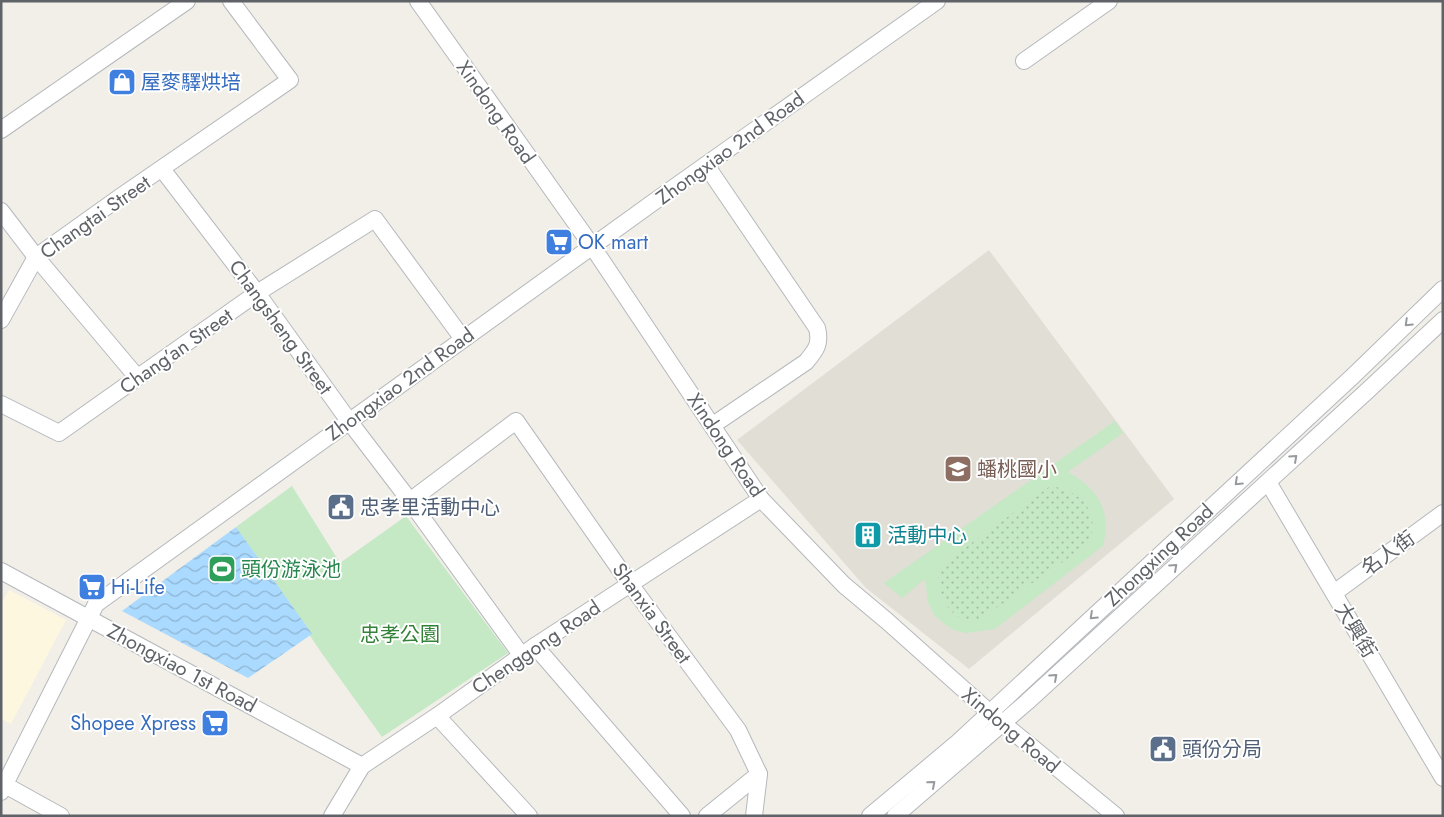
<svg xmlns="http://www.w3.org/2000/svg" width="1444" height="817" viewBox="0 0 1444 817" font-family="Jost,'Noto Sans TC',sans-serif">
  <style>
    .commercial { fill: #fef7e0 }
    .education { fill: #e1ded6 }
    .grass { fill: url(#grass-dots) }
    .park { fill: #c5e8c5; fill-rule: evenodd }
    .water { fill: url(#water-waves) }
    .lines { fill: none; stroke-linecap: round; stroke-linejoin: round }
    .minor-casing { stroke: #b5b8bc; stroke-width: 18 }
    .minor { stroke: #fff; stroke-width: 16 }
    .oneway { stroke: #979a9d }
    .labels { text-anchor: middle; stroke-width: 4; stroke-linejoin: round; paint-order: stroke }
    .shop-label { font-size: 20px; fill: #366cbe; stroke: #fff; text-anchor: start }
    .street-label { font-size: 20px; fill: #5f6368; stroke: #fff }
    .education-label { font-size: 20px; fill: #785e54; stroke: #fff; text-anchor: start }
    .service-label { font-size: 20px; fill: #4e5e75; stroke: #fff; text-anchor: start }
    .culture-label { font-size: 20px; fill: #0d838f; stroke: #fff; text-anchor: start }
    .leisure-label { font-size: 20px; fill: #27864d; stroke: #fff; text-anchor: start }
    .park-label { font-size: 20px; fill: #348238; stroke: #fff }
  </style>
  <defs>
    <pattern id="grass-dots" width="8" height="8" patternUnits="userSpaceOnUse" patternTransform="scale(1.25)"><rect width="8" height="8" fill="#c5e8c5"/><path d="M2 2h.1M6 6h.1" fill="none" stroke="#a3c0a4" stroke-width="1.8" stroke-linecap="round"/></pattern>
    <pattern id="water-waves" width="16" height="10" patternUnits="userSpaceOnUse" patternTransform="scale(1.25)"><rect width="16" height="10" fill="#aadaff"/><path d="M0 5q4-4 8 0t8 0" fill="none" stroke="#8eb4d2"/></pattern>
  </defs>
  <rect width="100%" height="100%" fill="#f1efe8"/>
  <path class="commercial" d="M9,590l57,30 -55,104 -10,-5v-115z"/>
  <path class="education" d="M989,250l185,249 -205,170 -103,-81 -129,-148z"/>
  <path class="grass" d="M1050,486c31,3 53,28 38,59l-109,75c-5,0 -11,1 -16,-1 -16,-5 -28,-31 -24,-47 1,-3 4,-7 6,-10z"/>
  <g class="park">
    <path d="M1115,421l8,12 -55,39c30,17 44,38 35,74l-108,83 -29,4 -13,-3 -11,-8 -8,-7 -6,-13 -3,-23 -23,19 -18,-15zM1050,486c31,3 53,28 38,59l-109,75c-5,0 -11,1 -16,-1 -16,-4 -28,-31 -24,-47 1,-3 4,-7 6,-10z"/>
    <path d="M292,486l48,77 66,-47 102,137 -126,84 -59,-82 -87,-128z"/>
  </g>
  <path class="water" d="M236,527l76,107 -64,44 -126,-67z"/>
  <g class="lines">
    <defs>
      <g id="minor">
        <path d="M418,1l174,245 169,253 83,86 43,36 102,91 127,104"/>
        <path d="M1024,61l85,-60"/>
        <path d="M1,130l186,-129"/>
        <path d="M706,165l111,163c4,16 -1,22 -11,34l-93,63"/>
        <path d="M162,169l95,124 92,128 61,80 112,155"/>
        <path d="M1,211l35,46 101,120"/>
        <path d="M1,320l35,-63 84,-60 170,-117 -59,-79"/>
        <path d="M1,404l58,29 198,-140 118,-74 88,120"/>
        <path d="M1268,482l175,296"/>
        <path d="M410,501l106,-80 114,163 108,146 21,44 -5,42"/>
        <path d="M1,571l361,195"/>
        <path d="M1334,593l109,-80"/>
        <path d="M535,646l147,170"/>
        <path d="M437,716l92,100"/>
        <path d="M5,785l56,31"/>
        <path d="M1,792l95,-188 566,-408 275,-195"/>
        <path d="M332,816l30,-50 75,-50 98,-70 226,-147"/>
        <path d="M707,816l52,-42"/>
        <path d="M870,816l86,-72 397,-368 90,-87"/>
        <path d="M895,816l132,-114 339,-310 77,-72"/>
      </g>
    </defs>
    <use href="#minor" class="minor-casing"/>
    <use href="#minor" class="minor"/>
  </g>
  <defs><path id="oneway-chevron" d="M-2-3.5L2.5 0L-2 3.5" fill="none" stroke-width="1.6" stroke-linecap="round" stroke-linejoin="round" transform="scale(1.25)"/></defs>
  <g class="oneway">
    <use href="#oneway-chevron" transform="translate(1408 323) rotate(136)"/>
    <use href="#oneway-chevron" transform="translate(1294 458) rotate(-42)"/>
    <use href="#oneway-chevron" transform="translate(1238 482) rotate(137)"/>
    <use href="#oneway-chevron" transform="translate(1174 567) rotate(-42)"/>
    <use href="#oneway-chevron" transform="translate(1093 616) rotate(137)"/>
    <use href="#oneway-chevron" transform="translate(1054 677) rotate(-42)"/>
    <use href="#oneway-chevron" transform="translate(932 784) rotate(-41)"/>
  </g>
  <defs>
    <symbol id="shop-square" viewBox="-11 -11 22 22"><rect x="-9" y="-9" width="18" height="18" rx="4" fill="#3f7fe0" stroke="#fff"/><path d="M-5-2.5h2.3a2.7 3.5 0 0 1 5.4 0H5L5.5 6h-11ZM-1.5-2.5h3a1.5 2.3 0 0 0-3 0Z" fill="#fff"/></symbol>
    <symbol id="supermarket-square" viewBox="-11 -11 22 22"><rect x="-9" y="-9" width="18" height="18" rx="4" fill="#3f7fe0" stroke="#fff"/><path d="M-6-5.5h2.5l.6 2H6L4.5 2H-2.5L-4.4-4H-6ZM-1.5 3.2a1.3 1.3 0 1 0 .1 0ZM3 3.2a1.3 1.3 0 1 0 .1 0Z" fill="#fff"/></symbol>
    <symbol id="school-square" viewBox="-11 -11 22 22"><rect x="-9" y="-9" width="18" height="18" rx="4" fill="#8d6e63" stroke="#fff"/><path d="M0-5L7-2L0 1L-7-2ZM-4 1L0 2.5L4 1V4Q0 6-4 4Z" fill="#fff"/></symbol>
    <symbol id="civic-square" viewBox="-11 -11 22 22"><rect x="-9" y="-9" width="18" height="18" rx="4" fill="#5c6f8a" stroke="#fff"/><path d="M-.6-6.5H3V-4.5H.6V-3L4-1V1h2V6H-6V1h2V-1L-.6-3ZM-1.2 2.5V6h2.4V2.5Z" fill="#fff"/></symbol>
    <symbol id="building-square" viewBox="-11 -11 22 22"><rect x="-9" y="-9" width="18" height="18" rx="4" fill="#0f9aa8" stroke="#fff"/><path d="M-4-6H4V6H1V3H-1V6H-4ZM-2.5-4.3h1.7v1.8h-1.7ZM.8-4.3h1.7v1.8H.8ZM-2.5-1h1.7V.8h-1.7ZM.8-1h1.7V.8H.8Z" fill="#fff"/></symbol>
    <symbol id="stadium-square" viewBox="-11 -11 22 22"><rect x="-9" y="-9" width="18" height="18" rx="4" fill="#2e9e5b" stroke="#fff"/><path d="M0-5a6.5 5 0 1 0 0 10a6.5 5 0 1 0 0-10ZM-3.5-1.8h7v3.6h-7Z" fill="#fff"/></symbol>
  </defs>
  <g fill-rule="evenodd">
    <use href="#shop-square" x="106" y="66" width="32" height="32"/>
    <use href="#supermarket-square" x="543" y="226" width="32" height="32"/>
    <use href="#school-square" x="942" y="453" width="32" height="32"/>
    <use href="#civic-square" x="325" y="491" width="32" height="32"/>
    <use href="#building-square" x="852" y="519" width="32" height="32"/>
    <use href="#stadium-square" x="206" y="553" width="32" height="32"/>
    <use href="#supermarket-square" x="76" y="571" width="32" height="32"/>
    <use href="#supermarket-square" x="199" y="707" width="32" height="32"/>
    <use href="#civic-square" x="1147" y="733" width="32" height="32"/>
  </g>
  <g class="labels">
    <g class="shop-label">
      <text x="141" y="89">屋麥驛烘培</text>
      <text x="578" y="249">OK mart</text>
      <text x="111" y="594">Hi-Life</text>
      <text x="196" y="730" text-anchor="end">Shopee Xpress</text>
    </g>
    <g class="street-label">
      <text transform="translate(496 112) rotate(55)" y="7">Xindong Road</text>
      <text transform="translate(730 148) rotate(-36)" y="7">Zhongxiao 2nd Road</text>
      <text transform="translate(95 217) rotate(-35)" y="7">Changtai Street</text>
      <text transform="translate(281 327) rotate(54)" y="7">Changsheng Street</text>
      <text transform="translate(176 351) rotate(-35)" y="7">Chang’an Street</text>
      <text transform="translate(400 384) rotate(-36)" y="7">Zhongxiao 2nd Road</text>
      <text transform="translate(726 445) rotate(56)" y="7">Xindong Road</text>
      <text transform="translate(1388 553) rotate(-36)" y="7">名人街</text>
      <text transform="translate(1159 555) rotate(-43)" y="7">Zhongxing Road</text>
      <text transform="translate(652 613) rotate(54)" y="7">Shanxia Street</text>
      <text transform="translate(1356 630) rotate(59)" y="7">大興街</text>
      <text transform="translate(536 647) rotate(-34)" y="7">Chenggong Road</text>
      <text transform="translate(182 668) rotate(28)" y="7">Zhongxiao 1st Road</text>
      <text transform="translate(1011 730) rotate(40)" y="7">Xindong Road</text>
    </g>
    <g class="education-label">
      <text x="977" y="476">蟠桃國小</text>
    </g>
    <g class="service-label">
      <text x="360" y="514">忠孝里活動中心</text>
      <text x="1182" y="756">頭份分局</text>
    </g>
    <g class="culture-label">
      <text x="887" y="542">活動中心</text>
    </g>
    <g class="leisure-label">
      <text x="241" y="576">頭份游泳池</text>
    </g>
    <g class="park-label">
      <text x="400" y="641">忠孝公園</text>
    </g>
  </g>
  <rect width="1444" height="817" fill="none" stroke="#5f6368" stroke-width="5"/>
</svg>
